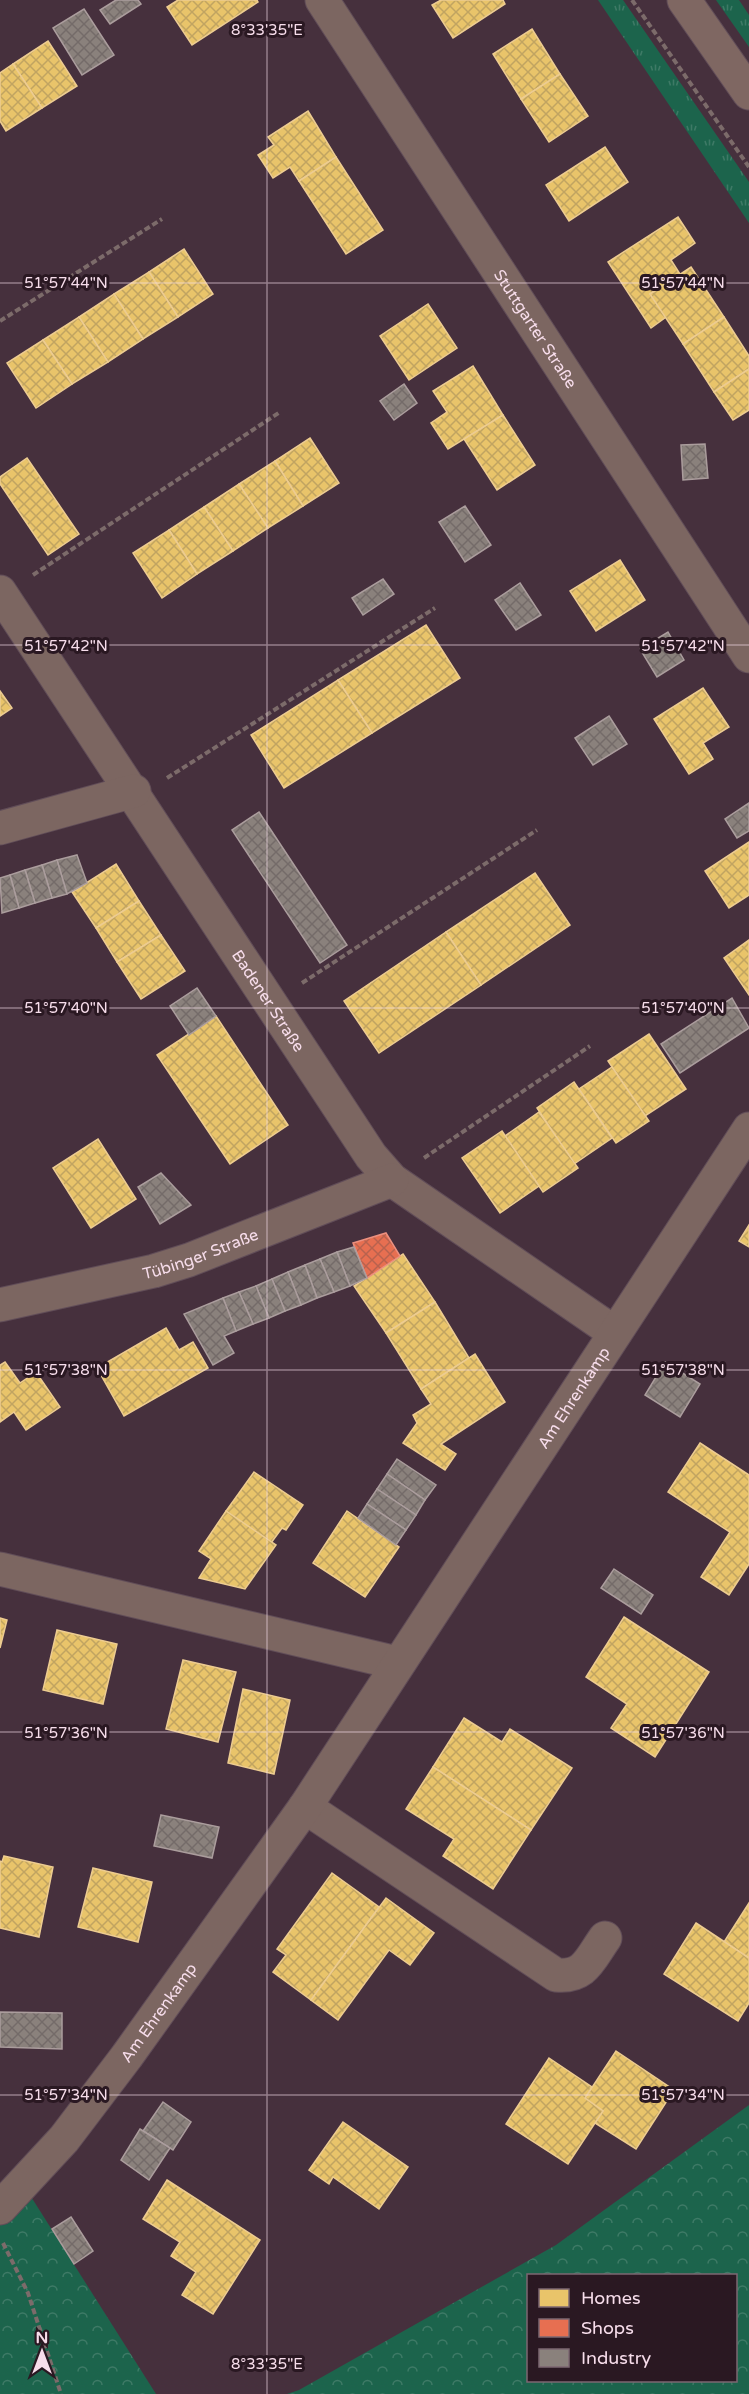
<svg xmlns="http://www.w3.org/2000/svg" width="749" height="2394" viewBox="0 0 749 2394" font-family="'Varela Round',sans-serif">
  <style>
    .grass { fill: url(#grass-tufts) }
    .forest { fill: url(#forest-crowns); fill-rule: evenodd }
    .homes { fill: url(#homes-cross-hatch); stroke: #edcc91; stroke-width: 1.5 }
    .shops { fill: url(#shops-cross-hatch); stroke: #ec907f; stroke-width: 1.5 }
    .industry { fill: url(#industry-cross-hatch); stroke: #ab9d9d; stroke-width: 1.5 }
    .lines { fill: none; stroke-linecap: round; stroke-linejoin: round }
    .street-casing { stroke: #614d58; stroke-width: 35 }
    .secondary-casing { stroke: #614d58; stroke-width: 35 }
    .path { stroke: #7c6b6a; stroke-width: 4; stroke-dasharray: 6 3; stroke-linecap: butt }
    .street { stroke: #7c6661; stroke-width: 33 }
    .secondary { stroke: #7f6762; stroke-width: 33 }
    .ticks { fill: none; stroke: #f7ddeb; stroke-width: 1.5; stroke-opacity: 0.45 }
    .labels { text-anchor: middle; stroke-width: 6; stroke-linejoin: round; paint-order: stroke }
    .street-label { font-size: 16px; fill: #f7ddeb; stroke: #2a1822 }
    .ticks-label { font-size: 15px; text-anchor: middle; fill: #f7ddeb; stroke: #2a1822; stroke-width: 6; stroke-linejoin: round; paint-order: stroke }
  </style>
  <defs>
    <pattern id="grass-tufts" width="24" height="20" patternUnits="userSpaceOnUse" patternTransform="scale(1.5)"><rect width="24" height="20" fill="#1c644c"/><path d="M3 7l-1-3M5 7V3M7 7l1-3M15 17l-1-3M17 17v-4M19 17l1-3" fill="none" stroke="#3e7a66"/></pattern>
    <pattern id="forest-crowns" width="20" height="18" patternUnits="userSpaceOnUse" patternTransform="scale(1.5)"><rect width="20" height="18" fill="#1c644c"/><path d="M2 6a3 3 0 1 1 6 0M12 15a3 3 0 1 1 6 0" fill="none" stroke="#3e7a66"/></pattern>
    <pattern id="homes-cross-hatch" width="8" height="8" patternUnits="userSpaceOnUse" patternTransform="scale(1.5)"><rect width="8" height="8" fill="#e9c46a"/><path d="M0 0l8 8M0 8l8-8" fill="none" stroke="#c1a461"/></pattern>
    <pattern id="shops-cross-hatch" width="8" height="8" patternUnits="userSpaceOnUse" patternTransform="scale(1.5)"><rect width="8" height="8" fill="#e76f51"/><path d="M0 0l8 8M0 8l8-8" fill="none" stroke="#b8624e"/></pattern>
    <pattern id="industry-cross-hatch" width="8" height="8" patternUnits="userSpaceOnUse" patternTransform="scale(1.5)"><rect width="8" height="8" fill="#8a817c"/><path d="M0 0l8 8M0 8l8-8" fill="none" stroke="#746b69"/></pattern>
  </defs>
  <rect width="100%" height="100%" fill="#46303d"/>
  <g class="grass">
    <path d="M598,0h25l126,182v41z"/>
    <path d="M716,0h23l10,15v32z"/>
  </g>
  <g class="forest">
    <path d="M749,2105v289h-462l12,-4 257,-145zM528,2276h208v104h-208z"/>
    <path d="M28,2192l128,202h-156v-170z"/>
  </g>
  <g class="homes">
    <path d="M178,0h79l1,2 -66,43 -25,-38z"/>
    <path d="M441,0h62l2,4 -52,34 -21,-33z"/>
    <path d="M532,29l28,45 -39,25 -28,-45z"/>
    <path d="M48,41l29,45 -35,22 -29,-44z"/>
    <path d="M13,64l29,44 -36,23 -6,-10v-48z"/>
    <path d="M560,74l28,42 -39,26 -28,-43z"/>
    <path d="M308,111l28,46 -37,24 -9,-14 -17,11 -15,-23 16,-10 -6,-8z"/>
    <path d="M605,147l23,35 -59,39 -23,-36z"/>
    <path d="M336,157l47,73 -37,24 -47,-73z"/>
    <path d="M678,217l17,26 -24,17 9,14 -30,20 16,23 -15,11 -43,-66z"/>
    <path d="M184,249l29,45 -35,23 -29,-45z"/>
    <path d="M691,267l33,50 -41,27 -33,-50z"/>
    <path d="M149,272l29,45 -35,22 -29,-45z"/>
    <path d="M114,294l29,45 -35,23 -29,-45z"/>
    <path d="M428,304l29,44 -48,32 -29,-44z"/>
    <path d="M79,317l29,45 -36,22 -29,-44z"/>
    <path d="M724,317l25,39v13l-35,23 -31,-48z"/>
    <path d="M43,340l29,44 -36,24 -29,-45z"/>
    <path d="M473,366l30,49 -55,34 -17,-26 16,-11 -14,-21z"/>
    <path d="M749,369v41l-16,10 -19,-28z"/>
    <path d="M503,415l32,50 -38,25 -33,-51z"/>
    <path d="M310,438l29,45 -36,23 -28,-45z"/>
    <path d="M27,458l52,76 -31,21 -48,-71v-7z"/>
    <path d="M275,461l28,45 -35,22 -29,-44z"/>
    <path d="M239,484l29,44 -35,23 -29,-44z"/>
    <path d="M204,507l29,44 -36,23 -28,-44z"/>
    <path d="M169,530l28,44 -35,24 -29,-45z"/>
    <path d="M620,560l25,40 -49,31 -26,-40z"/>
    <path d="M426,625l34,53 -88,55 -34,-53z"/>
    <path d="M338,680l34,53 -88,55 -33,-53z"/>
    <path d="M703,688l26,39 -26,16 10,16 -24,15 -35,-55z"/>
    <path d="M0,691l12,17 -12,8z"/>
    <path d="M749,842v53l-20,13 -24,-37z"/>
    <path d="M116,864l23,37 -43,27 -24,-36z"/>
    <path d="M535,873l35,52 -89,60 -35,-53z"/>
    <path d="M139,901l22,34 -44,27 -21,-34z"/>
    <path d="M446,932l35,53 -102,68 -35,-52z"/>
    <path d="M161,935l24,36 -44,28 -24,-37z"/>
    <path d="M749,940v55l-25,-37z"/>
    <path d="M216,1016l72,109 -58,39 -73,-109z"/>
    <path d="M649,1034l37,55 -41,27 -37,-55z"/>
    <path d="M612,1067l37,54 -33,22 -37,-54z"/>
    <path d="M574,1082l38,56 -38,26 -37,-56z"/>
    <path d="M539,1112l39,56 -35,24 -38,-56z"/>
    <path d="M502,1131l37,55 -39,27 -38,-55z"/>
    <path d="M98,1139l38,60 -45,29 -38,-60z"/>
    <path d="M749,1225v22l-10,-6z"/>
    <path d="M403,1254l32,48 -49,31 -32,-47z"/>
    <path d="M435,1302l34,56 -48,31 -35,-56z"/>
    <path d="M166,1328l13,22 14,-8 15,26 -84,48 -27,-48z"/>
    <path d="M475,1354l30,48 -64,42 15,10 -11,16 -42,-27 14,-20 -4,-8 18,-11 -10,-15z"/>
    <path d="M5,1362l15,21 16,-11 24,35 -34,23 -12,-18 -14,10v-57z"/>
    <path d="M700,1443l49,32v89l-20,31 -28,-18 29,-45 -62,-40z"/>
    <path d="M254,1472l49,33 -17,25 -4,-2 -11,15 -45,-32z"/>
    <path d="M226,1511l50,34 -31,44 -46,-11 12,-19 -12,-8z"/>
    <path d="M347,1511l52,36 -34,50 -52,-34z"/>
    <path d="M624,1617l85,55 -54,85 -44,-29 16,-24 -41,-27z"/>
    <path d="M0,1618l7,2 -7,28z"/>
    <path d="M57,1630l60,14 -14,60 -60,-14z"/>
    <path d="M183,1660l53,12 -18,70 -52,-13z"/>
    <path d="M243,1689l47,11 -16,74 -46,-11z"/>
    <path d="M464,1718l38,24 8,-13 62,39 -41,62 -98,-63z"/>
    <path d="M433,1767l98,63 -38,59 -50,-33 11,-17 -48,-30z"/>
    <path d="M4,1856l49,11 -14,70 -39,-9v-67l2,1z"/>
    <path d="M93,1868l59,14 -14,60 -60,-15z"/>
    <path d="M332,1873l47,34 -68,93 -38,-28 13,-17 -9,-6z"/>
    <path d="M386,1898l48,35 -24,32 -21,-15 -51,70 -27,-20z"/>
    <path d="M749,1903v55l-25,-16z"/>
    <path d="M696,1923l53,35v45l-11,18 -74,-47z"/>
    <path d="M616,2051l58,39 -38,59 -41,-26 8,-12 -18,-13z"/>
    <path d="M549,2058l43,29 -7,11 18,13 -35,53 -62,-40z"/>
    <path d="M343,2122l65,45 -29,42 -46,-32 -4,7 -20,-14z"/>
    <path d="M167,2180l93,60 -47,74 -31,-19 14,-23 -25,-16 9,-14 -37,-23z"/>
  </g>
  <path class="shops" d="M386,1233l14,23 -33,22 -14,-35z"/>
  <g class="industry">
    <path d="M116,0h22l3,4 -31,20 -10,-14z"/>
    <path d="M84,9l30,46 -32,20 -29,-47z"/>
    <path d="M404,384l13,19 -23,17 -14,-19z"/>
    <path d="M705,444l3,34 -25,2 -2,-35z"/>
    <path d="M465,506l26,39 -26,17 -26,-40z"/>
    <path d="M383,579l11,15 -31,21 -11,-17z"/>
    <path d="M520,583l21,32 -25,15 -21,-30z"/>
    <path d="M668,632l16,28 -27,17 -17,-28z"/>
    <path d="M609,716l18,28 -34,21 -18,-27z"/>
    <path d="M749,803v28l-12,7 -12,-19z"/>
    <path d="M259,812l88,133 -27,18 -88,-133z"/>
    <path d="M77,855l10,28 -20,11 -10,-34z"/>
    <path d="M57,860l10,34 -15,4 -10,-33z"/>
    <path d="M42,865l10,33 -17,5 -10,-33z"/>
    <path d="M25,870l10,33 -16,5 -9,-33z"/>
    <path d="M10,875l9,33 -17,5 -2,-35z"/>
    <path d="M197,988l19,28 -27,19 -19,-29z"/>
    <path d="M732,998l17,30 -69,45 -19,-29z"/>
    <path d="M161,1173l30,32 -31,19 -22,-37z"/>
    <path d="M354,1247l13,31 -17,8 -13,-34z"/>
    <path d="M337,1252l13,34 -16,6 -14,-33z"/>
    <path d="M320,1259l14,33 -17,6 -12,-33z"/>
    <path d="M305,1265l12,33 -16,7 -13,-33z"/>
    <path d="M288,1272l13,33 -16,6 -13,-32z"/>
    <path d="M272,1279l13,32 -16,7 -13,-32z"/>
    <path d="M256,1286l13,32 -16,6 -14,-32z"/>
    <path d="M239,1292l14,32 -17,7 -13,-33z"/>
    <path d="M223,1298l13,33 -12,5 10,17 -21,12 -29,-51z"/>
    <path d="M665,1362l35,22 -20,33 -35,-22z"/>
    <path d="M397,1459l39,26 -11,15 -38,-26z"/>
    <path d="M387,1474l38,26 -9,15 -39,-26z"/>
    <path d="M377,1489l39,26 -10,15 -39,-26z"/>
    <path d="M367,1504l39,26 -10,15 -38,-27z"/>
    <path d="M614,1569l39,26 -12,19 -40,-26z"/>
    <path d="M161,1815l58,12 -7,31 -58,-12z"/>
    <path d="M0,2012l62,1v36l-62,-2z"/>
    <path d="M163,2102l28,20 -18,28 -30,-19z"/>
    <path d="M140,2129l30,19 -21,32 -28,-20z"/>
    <path d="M71,2217l22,34 -19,13 -22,-35z"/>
  </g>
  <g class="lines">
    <defs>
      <g id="street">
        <path id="s1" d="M322,0l427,656"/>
        <path id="s2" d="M0,592l371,564 21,24 223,153"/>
        <path d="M0,828l134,-37"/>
        <path id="s3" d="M0,1305l154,-34 35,-11 203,-80"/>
        <path d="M0,1569l397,94"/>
        <path d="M305,1807l251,168c29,3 34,-16 49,-37"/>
        <path id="s4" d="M0,2208l64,-69 63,-83 178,-249 444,-678"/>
      </g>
      <path id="secondary" d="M684,0l65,93"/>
    </defs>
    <use href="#street" class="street-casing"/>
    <use href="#secondary" class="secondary-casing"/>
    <g class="path">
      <path d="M632,0l117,167"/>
      <path d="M0,321l162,-102"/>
      <path d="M33,575l247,-163"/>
      <path d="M167,778l268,-170"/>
      <path d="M302,983l235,-153"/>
      <path d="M424,1158l166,-112"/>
      <path d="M3,2243l25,50 33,101"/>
    </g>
    <use href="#street" class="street"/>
    <use href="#secondary" class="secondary"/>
  </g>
  <path class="ticks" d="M267,0v2394M0,283h749M0,645h749M0,1008h749M0,1370h749M0,1732h749M0,2095h749"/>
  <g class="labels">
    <g class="street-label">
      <text dy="6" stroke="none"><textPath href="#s1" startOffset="392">Stuttgarter Straße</textPath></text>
      <text dy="6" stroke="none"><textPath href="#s2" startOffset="489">Badener Straße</textPath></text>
      <text dy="6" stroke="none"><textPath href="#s3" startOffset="207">Tübinger Straße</textPath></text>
      <text dy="6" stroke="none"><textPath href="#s4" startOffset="994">Am Ehrenkamp</textPath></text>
      <text dy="6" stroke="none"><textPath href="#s4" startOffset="252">Am Ehrenkamp</textPath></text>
    </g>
  </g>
  <g class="ticks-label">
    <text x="267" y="35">8°33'35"E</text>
    <text x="66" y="288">51°57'44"N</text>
    <text x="683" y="288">51°57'44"N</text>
    <text x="66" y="651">51°57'42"N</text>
    <text x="683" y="651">51°57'42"N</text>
    <text x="66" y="1013">51°57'40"N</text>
    <text x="683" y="1013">51°57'40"N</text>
    <text x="66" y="1375">51°57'38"N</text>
    <text x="683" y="1375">51°57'38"N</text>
    <text x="66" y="1738">51°57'36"N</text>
    <text x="683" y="1738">51°57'36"N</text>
    <text x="66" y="2100">51°57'34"N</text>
    <text x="683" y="2100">51°57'34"N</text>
    <text x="267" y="2369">8°33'35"E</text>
  </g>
  <rect x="527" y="2274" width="210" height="108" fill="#2a1822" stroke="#7c6772" stroke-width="1.5"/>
  <rect x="539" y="2289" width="30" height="18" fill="#e9c46a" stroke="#7c6772" stroke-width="1.5"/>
  <text x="581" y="2304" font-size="18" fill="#f7ddeb">Homes</text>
  <rect x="539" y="2319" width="30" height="18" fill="#e76f51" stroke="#7c6772" stroke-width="1.5"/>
  <text x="581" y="2334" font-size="18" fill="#f7ddeb">Shops</text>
  <rect x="539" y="2349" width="30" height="18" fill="#8a817c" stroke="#7c6772" stroke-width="1.5"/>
  <text x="581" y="2364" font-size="18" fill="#f7ddeb">Industry</text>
  <g transform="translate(42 2352)" stroke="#2a1822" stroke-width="4.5" paint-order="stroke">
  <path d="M0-4.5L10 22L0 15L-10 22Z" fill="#f7ddeb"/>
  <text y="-9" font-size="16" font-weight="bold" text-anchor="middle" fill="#f7ddeb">N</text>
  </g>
</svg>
